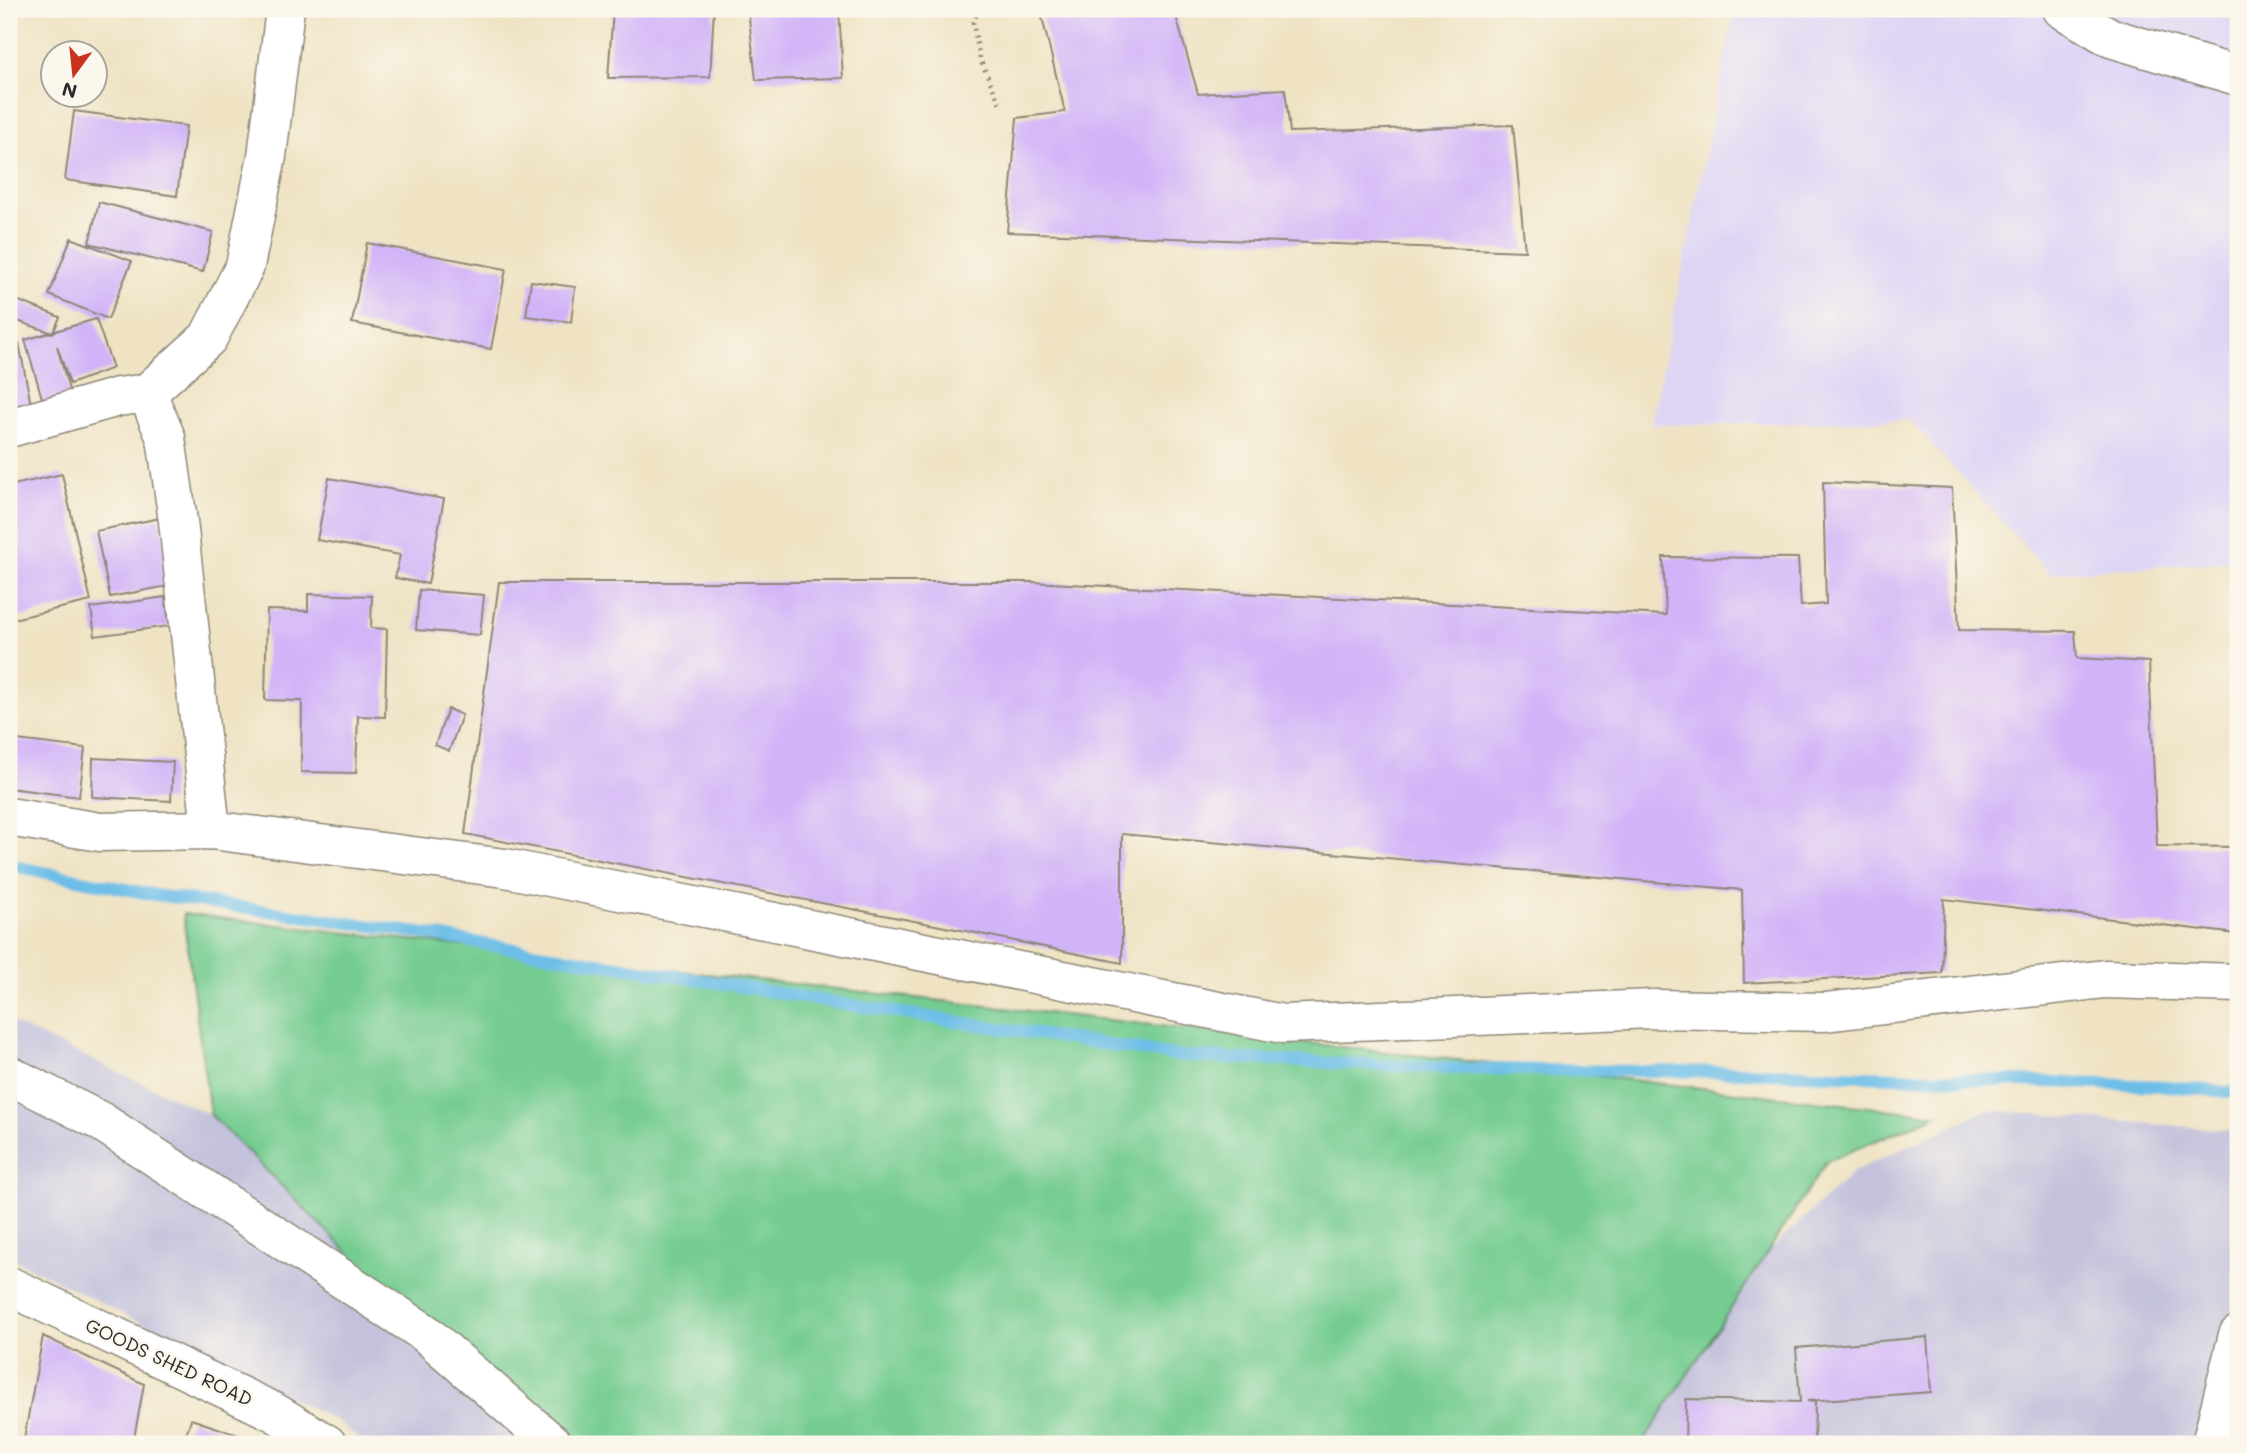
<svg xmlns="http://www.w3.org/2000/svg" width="2247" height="1453" viewBox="0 0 2247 1453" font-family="Mali,sans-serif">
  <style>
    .built { fill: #ded5f5 }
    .industrial { fill: #c3c1db }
    .green { fill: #75cc91; stroke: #507c5e; stroke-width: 2 }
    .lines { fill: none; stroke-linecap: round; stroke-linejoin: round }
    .stream { stroke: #6cbee8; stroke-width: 12 }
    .building { fill: #d1b3f8 }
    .minor-casing { stroke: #8d8778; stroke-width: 41 }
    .major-casing { stroke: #8d8778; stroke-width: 41 }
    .path { stroke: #8d8778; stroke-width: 4.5; stroke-dasharray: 2 5; stroke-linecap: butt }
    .minor { stroke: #fff; stroke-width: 38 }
    .major { stroke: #fff; stroke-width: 38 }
    .labels { text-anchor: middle; stroke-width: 5; stroke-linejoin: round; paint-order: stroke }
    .street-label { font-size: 19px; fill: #2b2b2b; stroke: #fbf7ec }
  </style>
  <rect width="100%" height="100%" fill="#fbf7ec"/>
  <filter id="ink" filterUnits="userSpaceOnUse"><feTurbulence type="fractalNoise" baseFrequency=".0143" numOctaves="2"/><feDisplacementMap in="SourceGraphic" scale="14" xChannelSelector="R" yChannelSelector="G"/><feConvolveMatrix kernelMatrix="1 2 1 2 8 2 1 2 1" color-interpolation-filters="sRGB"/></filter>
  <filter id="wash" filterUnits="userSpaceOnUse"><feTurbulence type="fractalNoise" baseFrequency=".00686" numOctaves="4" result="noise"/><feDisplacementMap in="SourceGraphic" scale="28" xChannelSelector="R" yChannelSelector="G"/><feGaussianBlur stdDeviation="1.57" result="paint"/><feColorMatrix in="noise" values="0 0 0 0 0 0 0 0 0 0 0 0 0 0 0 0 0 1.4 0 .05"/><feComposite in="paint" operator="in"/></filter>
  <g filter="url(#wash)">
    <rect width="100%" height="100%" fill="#efe3c4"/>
    <path class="built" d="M1735,9h503v554l-4,-2 -185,12 -139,-153 -259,5z"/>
    <g class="industrial">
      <path d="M9,1021l384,179 278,244h-305l-31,-24 -326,-163z"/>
      <path d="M1987,1110l251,21v313h-623l55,-99 184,-174z"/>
    </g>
    <path class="green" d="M183,914l1754,201 -110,46 -185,283h-1103l-329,-330z"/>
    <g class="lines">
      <path class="stream" d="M9,865l146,30 264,38 431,72 329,51 291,13 272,3 423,14 73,7"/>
    </g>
    <g id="blocks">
      <g class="building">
        <path d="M613,9h101l-4,68 -102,1z"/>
        <path d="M748,9h91l4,69 -87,2z"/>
        <path d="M1040,9h134l24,85 87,-5 5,43 223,-7 12,126 -518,-19 10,-114 48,-6z"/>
        <path d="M74,111l112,15 -9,70 -112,-16z"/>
        <path d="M99,202l114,30 -10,40 -114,-29z"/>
        <path d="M71,238l61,23 -24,58 -59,-24z"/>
        <path d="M367,243l139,26 -15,80 -139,-26z"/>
        <path d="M531,281l44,6 -4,35 -45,-6z"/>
        <path d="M9,297l51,20 -7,16 -42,-14 -2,2z"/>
        <path d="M96,319l17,49 -43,16 -13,-38 14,51 -27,8 -19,-65z"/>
        <path d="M19,343l12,62 -22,4v-64z"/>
        <path d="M62,474l29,127 -82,19v-134z"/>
        <path d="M329,478l115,21 -16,85 -33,-6 5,-23 -83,-15z"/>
        <path d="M1823,482l129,6 7,142 116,1 2,27 72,4 8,184 81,1v87l-294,-35 -2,74 -198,10 -2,-93 -620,-56v129l-156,-32 -501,-97 34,-252h532l635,33 -3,-58 135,1 3,48 25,-2z"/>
        <path d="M160,518l13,67 -63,12 -14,-66z"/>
        <path d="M419,590l65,5 -4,40 -64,-5z"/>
        <path d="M308,594l64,2 -1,32 16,1 -2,88 -27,-1 -2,57 -55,-1 1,-71 -37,-1 2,-90 41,1z"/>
        <path d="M165,597l5,29 -75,10 -4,-28z"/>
        <path d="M448,709l14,6 -13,36 -14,-6z"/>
        <path d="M9,739l76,9 -6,49 -70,-9z"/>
        <path d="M93,758l80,4 -2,39 -79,-4z"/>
        <path d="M43,1336l101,48 -11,60h-110z"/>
        <path d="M1927,1337l4,55 -124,9 8,1 -1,42h-129l1,-45 114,3 -4,-54z"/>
        <path d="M191,1419l74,25h-82z"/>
      </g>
    </g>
  </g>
  <g filter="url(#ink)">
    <use href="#blocks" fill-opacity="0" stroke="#8d8778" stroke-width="2"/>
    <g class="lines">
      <defs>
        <g id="minor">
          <path d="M2062,9l49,29 127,38"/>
          <path d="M147,393l19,45 12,83 33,309"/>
          <path d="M9,817l91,15 111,-2 294,38 778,156 370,-15 172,3 280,-33 133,4"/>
          <path d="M9,1075l91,46 325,212 128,111"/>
          <path d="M9,1286l265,126 53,32"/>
          <path d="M2211,1444l27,-109"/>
        </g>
        <path id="major" d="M9,428l109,-31 29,-4 61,-55 37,-72 22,-110 18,-147"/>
      </defs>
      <use href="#minor" class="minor-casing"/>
      <use href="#major" class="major-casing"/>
      <path class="path" d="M979,9l-6,14 7,36 20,45"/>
      <use href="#minor" class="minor"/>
      <use href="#major" class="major"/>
    </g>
  </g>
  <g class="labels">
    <g class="street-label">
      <text transform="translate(169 1362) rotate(25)" y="7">GOODS SHED ROAD</text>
    </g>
  </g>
  <rect width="2247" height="1453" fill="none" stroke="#fbf7ec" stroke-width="35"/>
  <g transform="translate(74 74) rotate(195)"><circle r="33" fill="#fbf7ec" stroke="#a8a59f" stroke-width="2"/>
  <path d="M0-5L12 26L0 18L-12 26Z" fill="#c8321e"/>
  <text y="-10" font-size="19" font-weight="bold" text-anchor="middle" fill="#2b2b2b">N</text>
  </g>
</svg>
